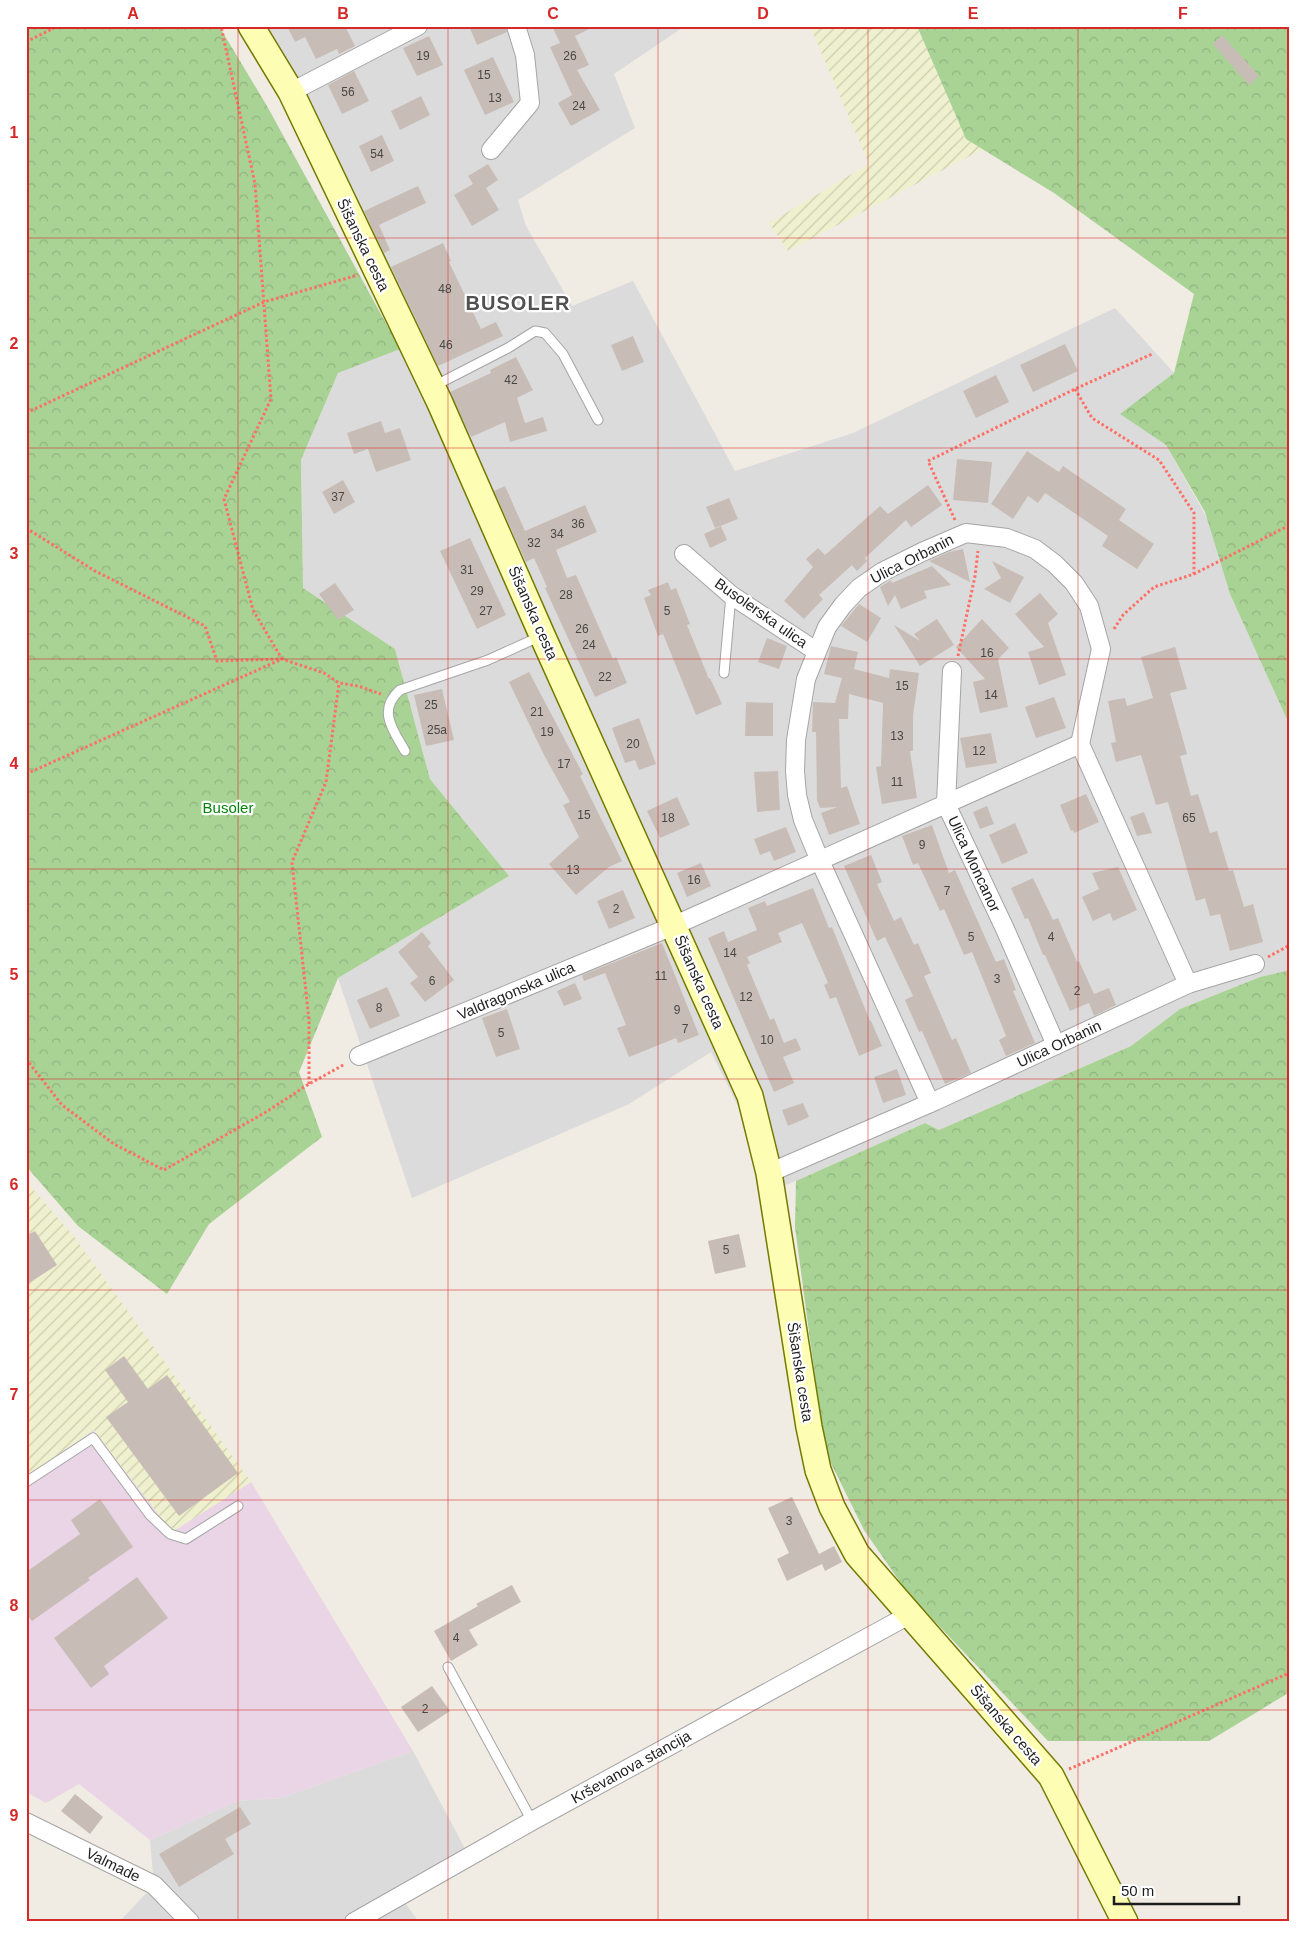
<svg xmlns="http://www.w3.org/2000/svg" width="1316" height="1948" viewBox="0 0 1316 1948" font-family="Helvetica,sans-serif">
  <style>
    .residential { fill: #dcdbdb }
    .industrial { fill: #e9d5e6 }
    .farmland { fill: url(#farmland-furrows) }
    .forest { fill: url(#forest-crowns) }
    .building { fill: #c8bdb6 }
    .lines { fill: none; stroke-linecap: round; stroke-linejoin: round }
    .lane-casing { stroke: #a5a5a5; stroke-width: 11 }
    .street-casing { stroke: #a5a5a5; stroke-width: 20 }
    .secondary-casing { stroke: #727a00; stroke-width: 28 }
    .path { stroke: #ff6f65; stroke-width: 3; stroke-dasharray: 2.5 2.5; stroke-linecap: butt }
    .lane { stroke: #fff; stroke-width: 9 }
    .street { stroke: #fff; stroke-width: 18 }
    .secondary { stroke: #fdfeb4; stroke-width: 25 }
    .grid { fill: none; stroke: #d62828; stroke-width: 1; stroke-opacity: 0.55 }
    .labels { text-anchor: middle; stroke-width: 4.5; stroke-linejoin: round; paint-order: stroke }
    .number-label { font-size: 12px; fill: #484644 }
    .street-label { font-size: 15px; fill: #1e1e1e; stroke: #fff }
    .park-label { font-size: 15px; fill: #04840a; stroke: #fff }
    .district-label { font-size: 20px; font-weight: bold; letter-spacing: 1px; fill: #515151; stroke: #fff }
    .neatline { fill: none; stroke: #d62828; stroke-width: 2 }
    .grid-label { font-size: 16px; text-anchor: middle; font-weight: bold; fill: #d62828 }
  </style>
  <defs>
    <pattern id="farmland-furrows" width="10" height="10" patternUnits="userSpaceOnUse" patternTransform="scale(1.25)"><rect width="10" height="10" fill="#eff0cd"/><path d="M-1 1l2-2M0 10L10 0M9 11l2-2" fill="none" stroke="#cccdb0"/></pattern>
    <pattern id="forest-crowns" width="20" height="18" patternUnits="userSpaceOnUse" patternTransform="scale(1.25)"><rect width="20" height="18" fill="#a9d295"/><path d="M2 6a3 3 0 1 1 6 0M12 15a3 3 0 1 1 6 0" fill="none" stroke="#91b480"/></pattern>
  </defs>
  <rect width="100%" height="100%" fill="#f0ebe3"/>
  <g class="residential">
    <path d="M264,26h421l-71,48 21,54 -117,72 8,26 46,80 61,-25 102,190 118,-38 262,-125 59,65 -53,41 45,31 41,73 23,76 60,132v244l-30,7 -80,32 -49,37 -192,84 -14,-7 -129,58 -34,13 -22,-84 -29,-58 -82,52 -217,94 -74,-220 171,-102 -79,-97 -35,-130 -92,-61 -2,-128 37,-87 62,-25z"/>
    <path d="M413,1751l56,105 -69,40 19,26h-300l35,-37 -4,-45 87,-39 44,-3z"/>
  </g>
  <path class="industrial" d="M93,1430l79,102 79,-50 162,269 -132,47 -44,3 -87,39 -71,-56 -33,19 -20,-11v-315z"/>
  <g class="farmland">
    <path d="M810,26h107l49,113 17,10 -195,102 -19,-28 100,-59z"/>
    <path d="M26,1181l49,57 176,244 -79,50 -78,-102 -68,47z"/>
  </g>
  <g class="forest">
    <path d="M26,26h193l48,80 133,243 -62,24 -37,87 2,128 92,61 35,130 79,97 -171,102 -39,94 23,65 -113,87 -42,70 -89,-68 -52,-60z"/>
    <path d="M917,26h373v700l-60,-132 -25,-82 -39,-67 -46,-31 54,-41 20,-79 -140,-101 -88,-54z"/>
    <path d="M1290,970v722l-81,49h-161l-141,-149 -43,-62 -39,-79 -30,-224 1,-46 129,-58 14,7 192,-84 49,-37 80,-32z"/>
  </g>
  <g class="building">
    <path d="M287,26h58l10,20 -16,8 -2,-5 -21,10 -11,-22 -10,5z"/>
    <path d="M469,26h37l1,6 -30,13z"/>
    <path d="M552,26h43l-20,10 14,29 -12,5 23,40 -29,16 -13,-23 14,-8 -22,-48 10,-4z"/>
    <path d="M1222,35l37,41 -10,9 -36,-41z"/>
    <path d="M429,36l14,29 -26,11 -14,-28z"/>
    <path d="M493,57l21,45 -29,13 -21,-45z"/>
    <path d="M354,71l15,30 -27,13 -14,-29z"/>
    <path d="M421,96l9,19 -30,15 -9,-19z"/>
    <path d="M382,135l12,26 -23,11 -12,-26z"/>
    <path d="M488,164l10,16 -12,8 13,22 -27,16 -18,-31 19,-11 -5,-8z"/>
    <path d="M418,186l8,17 -47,22 11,25 -6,3 -20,-42z"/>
    <path d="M443,243l8,18 -2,1 32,67 15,-7 7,14 -65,30 -47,-99z"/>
    <path d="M633,336l11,26 -22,9 -11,-26z"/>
    <path d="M1065,344l13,27 -45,21 -13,-27z"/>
    <path d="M516,357l17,33 -16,8 8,25 18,-6 4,14 -37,11 -5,-20 -34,15 -21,-45 41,-19 -1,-3z"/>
    <path d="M996,375l13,27 -33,16 -13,-27z"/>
    <path d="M381,421l4,12 15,-5 11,32 -35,12 -8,-23 -14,5 -7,-21z"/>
    <path d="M1027,451l32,21 4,-6 63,43 -7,11 35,24 -17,25 -35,-23 6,-10 -63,-43 -7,10 -10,-7 -15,23 -22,-15z"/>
    <path d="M957,459l35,3 -4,41 -35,-3z"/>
    <path d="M343,480l12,22 -21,12 -12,-22z"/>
    <path d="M928,485l14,20 -31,22 -5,-7 -41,38 2,3 -10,10 -5,-6 -33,30 4,4 -19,20 -20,-18 29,-34 -7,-8 12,-11 7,7 55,-49 8,8z"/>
    <path d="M505,486l20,45 60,-26 12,27 -41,18 11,28 9,-3 37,84 3,-2 11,26 -32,14 -50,-109 2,-1 -13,-29 -8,4 -32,-71z"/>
    <path d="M729,498l9,21 -23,9 -9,-21z"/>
    <path d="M721,526l6,14 -17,8 -6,-14z"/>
    <path d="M470,538l36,77 -29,14 -37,-78z"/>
    <path d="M963,549l7,33 -41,-21 20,-9z"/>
    <path d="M992,561l32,16 -14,26 -26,-14 17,-11z"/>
    <path d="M932,566l19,19 -27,6 3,7 -26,11 -6,-14 -7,11 -8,-19 11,-7 1,3z"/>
    <path d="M668,582l3,8 5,-2 14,36 -3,1 22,54 1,-1 12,26 -26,11 -33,-81 -5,2 -14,-38 7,-3 -3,-5z"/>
    <path d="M335,583l19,27 -16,10 -19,-26z"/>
    <path d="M1040,593l18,21 -10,9 18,52 -27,10 -11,-33 16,-5 -29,-33z"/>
    <path d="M859,604l22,14 -14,24 -26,-16z"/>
    <path d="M937,619l17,26 -34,21 -26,-41 26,16 -6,-7z"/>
    <path d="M982,619l27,29 -11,11 10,48 -28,6 -7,-31 12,-3 -29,-32z"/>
    <path d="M767,638l20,8 -8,23 -21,-7z"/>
    <path d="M831,646l27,6 -4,17 35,9 1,-9 29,4 -6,43v35h-3l7,47 -35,6 -6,-37 5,-1 2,-63 -34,-9 -1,25h-9l2,69 6,-2 13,38 -31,11 -8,-22 16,-6 -17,1 -3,-8 -1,-68h-4l1,-30 22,1 7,-25 -18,-4z"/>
    <path d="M1175,647l12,42 -17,4 17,61 -7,2 11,40 7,-2 12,39 7,-2 12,40 4,-1 11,37 9,-3 10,38 -33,9 -10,-37 -10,2 -5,-18 -9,3 -28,-99 -12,3 -15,-50 -25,7 -5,-19 5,-1 -8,-41 17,-3 2,8 26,-8 -12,-41z"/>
    <path d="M529,672l54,102 -3,2 42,85 -13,6 -33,28 -27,-31 30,-27 -16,-32 7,-3 -26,-47 -35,-73z"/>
    <path d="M442,689l12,51 -28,6 -12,-51z"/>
    <path d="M1054,697l12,31 -30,10 -11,-31z"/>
    <path d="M746,702l27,1v33h-28z"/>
    <path d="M639,718l17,46 -17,6 -4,-10 -10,3 -13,-35z"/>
    <path d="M991,733l6,30 -31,5 -6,-30z"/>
    <path d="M778,771l2,39 -23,2 -3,-40z"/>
    <path d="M1086,794l13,28 -25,11 -1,-3 -2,1 -11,-26z"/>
    <path d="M677,797l13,28 -30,13 -13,-27z"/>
    <path d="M987,806l7,18 -14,5 -7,-17z"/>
    <path d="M1144,812l8,21 -15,3 -7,-19z"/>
    <path d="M1015,823l13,30 -26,11 -13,-29z"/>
    <path d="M932,825l17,48 6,-3 41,92 8,-3 12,31 -3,1 22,52 -29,13 -7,-16 7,-4 -34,-84 -8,3 -20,-46 -4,2 -22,-48 -5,2 -11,-29z"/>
    <path d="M786,827l10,25 -22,9 -4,-10 -10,4 -6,-16z"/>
    <path d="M871,855l11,27 -5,2 17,37 7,-4 13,28 4,-2 13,30 -7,3 28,64 4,-2 15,35 -26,11 -23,-53 -3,1 -14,-32 8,-4 -28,-59 -8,4 -33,-75z"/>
    <path d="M701,863l10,23 -24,11 -10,-24z"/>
    <path d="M1118,867l19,43 -24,11 -3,-8 -17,8 -11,-24 17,-8 -7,-16z"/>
    <path d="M1033,878l20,42 5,-2 19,44 2,-1 15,33 15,-6 7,17 -22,11 -5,-13 -19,8 -25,-56h-2l-15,-37 -3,1 -14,-31z"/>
    <path d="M813,888l16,40 3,-1 38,94h1l11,25 -23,10 -23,-59 -6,2 -6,-14 4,-2 -26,-60 -24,10 4,9 -35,15 3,6 -3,2 23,55 4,-2 10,25 12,-5 5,12 -18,7 11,26 -20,9 -66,-154 16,-7 4,11 29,-12 -9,-22 17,-7 2,5z"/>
    <path d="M623,890l12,28 -26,11 -12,-28z"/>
    <path d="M422,932l9,11 -3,3 26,34 -29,22 -15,-19 8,-6 -20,-25z"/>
    <path d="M662,943l37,92 -21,8 -2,-5 -47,19 -12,-29 9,-3 -21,-52 -21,8 -2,-6z"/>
    <path d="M575,983l7,16 -18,7 -7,-15z"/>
    <path d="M387,987l13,29 -30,13 -13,-29z"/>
    <path d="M507,1009l13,40 -24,8 -14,-39z"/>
    <path d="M897,1069l9,26 -23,8 -9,-26z"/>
    <path d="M803,1103l6,14 -21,9 -6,-16z"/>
    <path d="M35,1231l22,34 -31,20v-49z"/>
    <path d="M739,1234l7,33 -31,7 -7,-33z"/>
    <path d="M124,1356l24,33 19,-14 71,98 -59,43 -73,-99 22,-15 -23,-32z"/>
    <path d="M792,1497l27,57 15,-8 8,16 -17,9 -3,-7 -35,17 -10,-22 12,-6 -21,-45z"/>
    <path d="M100,1499l33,48 -45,31 2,2 -58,41 -6,-7v-42l54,-38 -9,-14z"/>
    <path d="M137,1577l31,41 -64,48 5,8 -18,14 -37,-50z"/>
    <path d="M512,1585l9,17 -52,28 9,15 -27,16 -17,-30 44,-25 -2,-2z"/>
    <path d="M432,1686l18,25 -32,21 -17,-25z"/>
    <path d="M75,1794l28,23 -13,17 -29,-23z"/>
    <path d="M240,1807l11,17 -26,15 9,15 -55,33 -20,-33z"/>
  </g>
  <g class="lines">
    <defs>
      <g id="lane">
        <path d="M434,386l74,-38 27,-17 10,2 18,21 35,66"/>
        <path d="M724,673l7,-78"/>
        <path d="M405,751c-12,-21 -28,-41 -5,-61l88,-30 53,-24"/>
        <path d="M26,1482l67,-44 57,77 20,19 16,5 52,-33"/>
        <path d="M448,1667l84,154"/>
      </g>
      <g id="street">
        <path d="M291,92l127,-66"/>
        <path d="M491,150l39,-47 -5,-48 -9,-29"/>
        <path d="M684,554l47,41 85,56"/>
        <path d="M952,671l-6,133 59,125 51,116"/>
        <path d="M359,1056l314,-130 407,-182"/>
        <path d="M930,1103l-110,-242 -17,-41 -6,-25 -2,-24 1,-31 10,-61 21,-52 16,-22 16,-17 23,-16 40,-20 44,-19 41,5 28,11 20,15 19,19 15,23 12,43 -21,95 108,240"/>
        <path d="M769,1173l166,-72 253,-117 67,-20"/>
        <path d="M26,1822l128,63 36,37"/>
        <path d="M354,1922l178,-101 377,-206"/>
      </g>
      <path id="secondary" d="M251,26l40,66 149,311 102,232 208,461 19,77 40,254 9,43 14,37 25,47 194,222 74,146"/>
    </defs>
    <use href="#lane" class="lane-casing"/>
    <use href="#street" class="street-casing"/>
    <use href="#secondary" class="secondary-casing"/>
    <g class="path">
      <path d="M26,42l32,-16"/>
      <path d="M1075,389l17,29 67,42 35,53v61"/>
      <path d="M26,413l238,-111 94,-27"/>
      <path d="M955,520l-27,-59 147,-72 77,-35"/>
      <path d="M26,528l69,43 110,55 12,35 65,-2 42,14 15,10 19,3 23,8"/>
      <path d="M1114,629l9,-14 31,-28 40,-13 96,-49"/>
      <path d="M958,656l17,-80 3,-25"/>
      <path d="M26,774l256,-115 -29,-49 -29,-111 47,-100 -16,-215 -34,-158"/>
      <path d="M1268,957l22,-12"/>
      <path d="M26,1059l36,46 52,39 50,26 102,-58 43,-28 36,-20"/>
      <path d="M309,1084v-64l-17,-158 34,-80 13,-99"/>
      <path d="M1069,1769l216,-94 5,-4"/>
    </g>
    <use href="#lane" class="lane"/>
    <use href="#street" class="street"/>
    <use href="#secondary" class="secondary"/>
  </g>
  <path class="grid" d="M238,26v1896M448,26v1896M658,26v1896M868,26v1896M1078,26v1896M26,238h1264M26,448h1264M26,659h1264M26,869h1264M26,1079h1264M26,1290h1264M26,1500h1264M26,1710h1264"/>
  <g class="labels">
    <g class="number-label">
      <text x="423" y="60">19</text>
      <text x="570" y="60">26</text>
      <text x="484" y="79">15</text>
      <text x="348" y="96">56</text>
      <text x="495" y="102">13</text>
      <text x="579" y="110">24</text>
      <text x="377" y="158">54</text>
      <text x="445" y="293">48</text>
      <text x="446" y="349">46</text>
      <text x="511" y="384">42</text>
      <text x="338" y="501">37</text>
      <text x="578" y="528">36</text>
      <text x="557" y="538">34</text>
      <text x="534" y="547">32</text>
      <text x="467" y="574">31</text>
      <text x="477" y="595">29</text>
      <text x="566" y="599">28</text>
      <text x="486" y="615">27</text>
      <text x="667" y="615">5</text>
      <text x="582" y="633">26</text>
      <text x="589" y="649">24</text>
      <text x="987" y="657">16</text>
      <text x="605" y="681">22</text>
      <text x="902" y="690">15</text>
      <text x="991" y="699">14</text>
      <text x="431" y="709">25</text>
      <text x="537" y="716">21</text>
      <text x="437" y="734">25a</text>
      <text x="547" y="736">19</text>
      <text x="897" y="740">13</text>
      <text x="633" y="748">20</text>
      <text x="979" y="755">12</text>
      <text x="564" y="768">17</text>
      <text x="897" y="786">11</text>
      <text x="584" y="819">15</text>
      <text x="668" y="822">18</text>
      <text x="1189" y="822">65</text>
      <text x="922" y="849">9</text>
      <text x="573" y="874">13</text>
      <text x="694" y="884">16</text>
      <text x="947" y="895">7</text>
      <text x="616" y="913">2</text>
      <text x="971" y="941">5</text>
      <text x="1051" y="941">4</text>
      <text x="730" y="957">14</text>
      <text x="661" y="980">11</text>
      <text x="997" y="983">3</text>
      <text x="432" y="985">6</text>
      <text x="1077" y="995">2</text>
      <text x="746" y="1001">12</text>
      <text x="379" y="1012">8</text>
      <text x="677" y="1014">9</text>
      <text x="685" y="1033">7</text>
      <text x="501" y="1037">5</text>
      <text x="767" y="1044">10</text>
      <text x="726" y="1254">5</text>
      <text x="789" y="1525">3</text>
      <text x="456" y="1642">4</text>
      <text x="425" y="1713">2</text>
    </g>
    <g class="street-label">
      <text transform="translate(363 245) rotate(64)" y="5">Šišanska cesta</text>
      <text transform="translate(912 559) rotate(-27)" y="5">Ulica Orbanin</text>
      <text transform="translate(533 613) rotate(66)" y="5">Šišanska cesta</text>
      <text transform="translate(761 613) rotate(35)" y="5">Busolerska ulica</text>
      <text transform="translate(974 864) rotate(65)" y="5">Ulica Moncanor</text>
      <text transform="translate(699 982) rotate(66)" y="5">Šišanska cesta</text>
      <text transform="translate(516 991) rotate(-23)" y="5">Valdragonska ulica</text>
      <text transform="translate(1059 1044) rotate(-25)" y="5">Ulica Orbanin</text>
      <text transform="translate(800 1372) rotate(81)" y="5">Šišanska cesta</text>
      <text transform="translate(1006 1725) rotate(49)" y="5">Šišanska cesta</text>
      <text transform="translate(631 1767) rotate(-29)" y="5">Krševanova stancija</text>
      <text transform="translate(113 1865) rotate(26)" y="5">Valmade</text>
    </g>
    <g class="park-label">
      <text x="228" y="813">Busoler</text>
    </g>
    <g class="district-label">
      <text x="518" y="310">BUSOLER</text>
    </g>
  </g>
  <rect width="1316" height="1948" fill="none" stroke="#ffffff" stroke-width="55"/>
  <path d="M1114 1896v8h125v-8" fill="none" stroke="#1e1e1e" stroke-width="2.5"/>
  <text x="1121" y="1896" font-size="15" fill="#1e1e1e" stroke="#ffffff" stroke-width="4" paint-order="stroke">50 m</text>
  <rect x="28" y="28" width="1260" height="1892" class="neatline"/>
  <g class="grid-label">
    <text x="133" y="19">A</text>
    <text x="343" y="19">B</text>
    <text x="553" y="19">C</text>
    <text x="763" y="19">D</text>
    <text x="973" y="19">E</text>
    <text x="1183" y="19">F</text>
    <text x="14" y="138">1</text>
    <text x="14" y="349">2</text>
    <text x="14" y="559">3</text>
    <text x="14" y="769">4</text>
    <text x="14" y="980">5</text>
    <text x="14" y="1190">6</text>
    <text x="14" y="1400">7</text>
    <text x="14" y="1611">8</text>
    <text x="14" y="1821">9</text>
  </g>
</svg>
